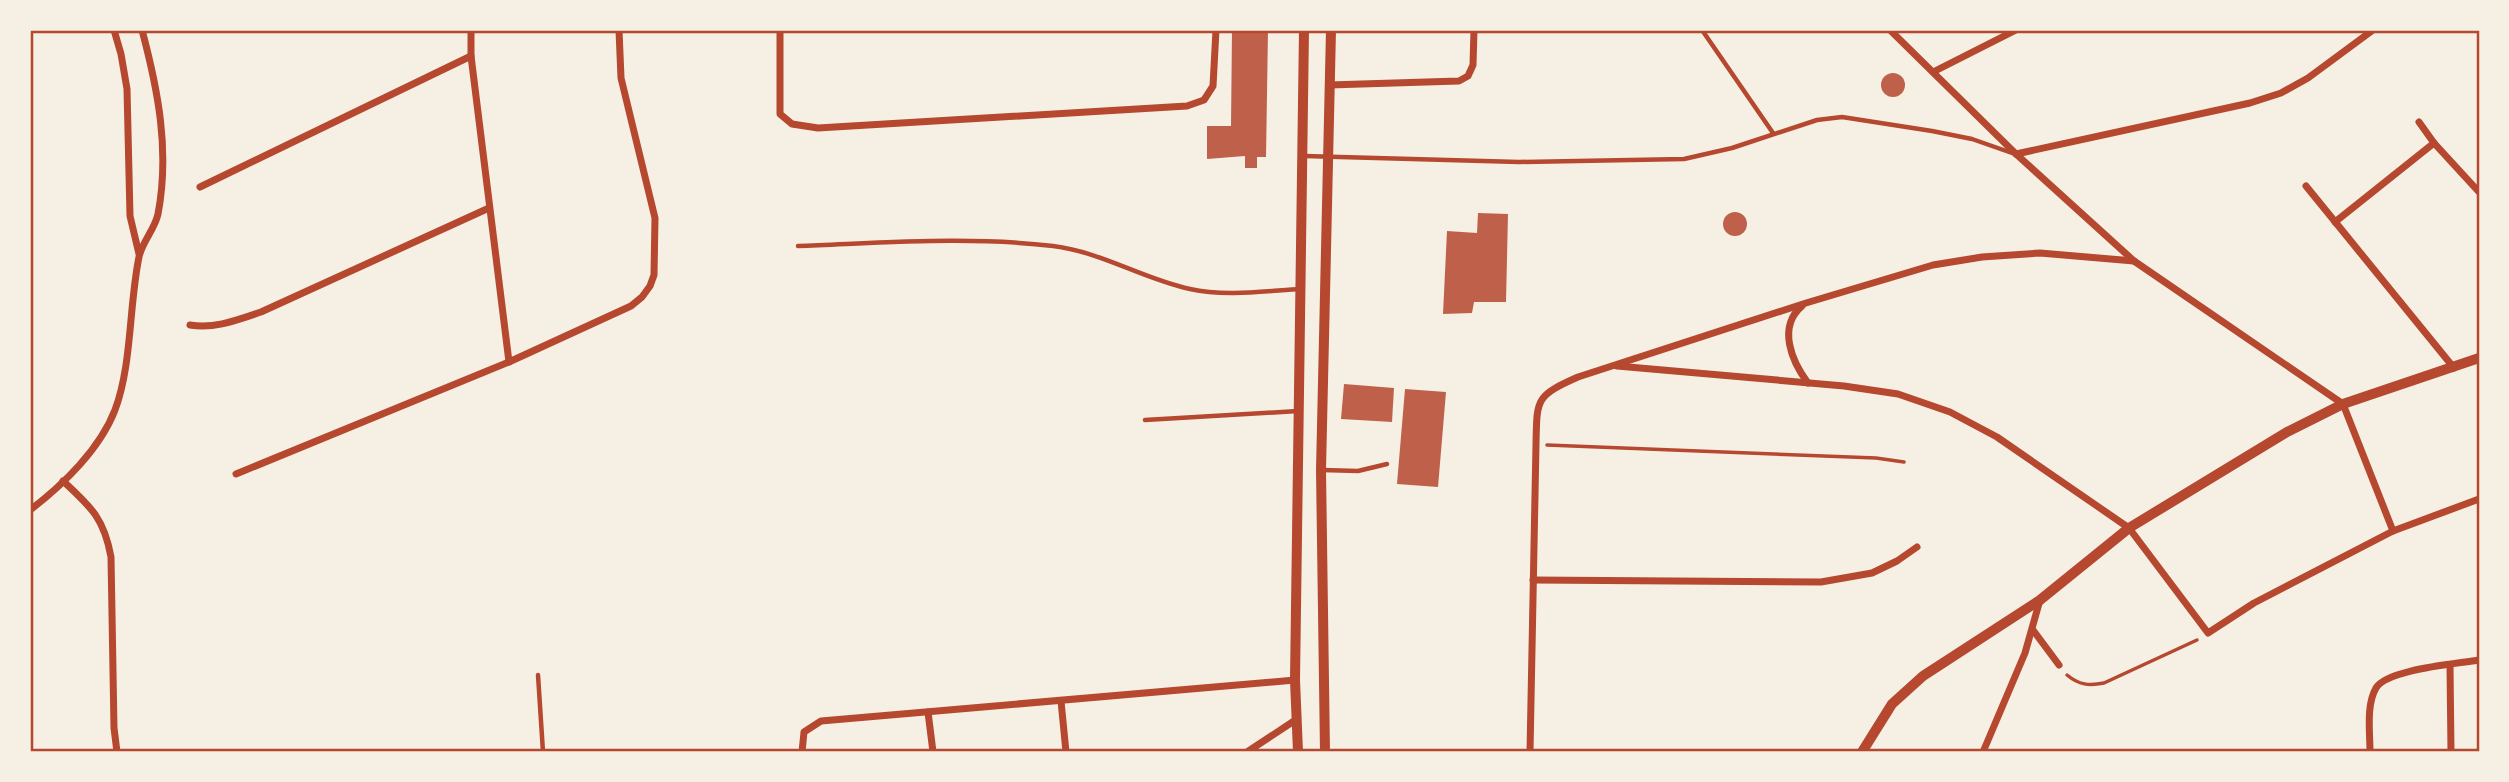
<svg xmlns="http://www.w3.org/2000/svg" width="2509" height="782" viewBox="0 0 2509 782" font-family="Inter,sans-serif">
  <style>
    .building { fill: #bf614a }
    .lines { fill: none; stroke-linecap: round; stroke-linejoin: round }
    .path { stroke: #b5482f; stroke-width: 3.5 }
    .service { stroke: #b5482f; stroke-width: 4.5 }
    .minor { stroke: #b5482f; stroke-width: 7 }
    .tertiary { stroke: #b5482f; stroke-width: 10 }
    .neatline { fill: none; stroke: #b5482f; stroke-width: 2.5 }
  </style>
  <rect width="100%" height="100%" fill="#f6efe4"/>
  <g class="building">
    <path d="M1232,30h36l-2,127h-9v11h-12v-12l-38,3v-33h24z"/>
    <circle cx="1893" cy="85" r="12"/>
    <circle cx="1735" cy="224" r="12"/>
    <path d="M1478,213l30,1 -2,88h-32l-2,11 -29,1 4,-83 30,2z"/>
    <path d="M1344,384l50,4 -2,34 -51,-3z"/>
    <path d="M1405,389l41,3 -8,95 -41,-3z"/>
  </g>
  <g class="lines">
    <g class="path">
      <path d="M1547,445l329,13 28,4"/>
      <path d="M2067,675c12,10 22,11 37,8l93,-43"/>
    </g>
    <g class="service">
      <path d="M1702,30l71,103"/>
      <path d="M1304,156l215,6 165,-3 48,-11 85,-28 25,-3 90,14 40,8 40,14"/>
      <path d="M798,246c85,-3 171,-10 255,0 49,6 90,33 137,43 35,8 76,2 111,0"/>
      <path d="M1145,420l153,-9"/>
      <path d="M1322,470l36,1 29,-7"/>
      <path d="M538,675l5,77"/>
    </g>
    <g class="minor">
      <path d="M114,30l7,24 6,35 3,127 9,38"/>
      <path d="M471,30v26l38,306"/>
      <path d="M780,30v84l12,10 26,4 369,-22 17,-6 9,-14 3,-56"/>
      <path d="M1890,30l126,124 118,107 209,143 50,127"/>
      <path d="M1933,72l83,-42"/>
      <path d="M1329,85l130,-4 9,-5 5,-11 1,-35"/>
      <path d="M2419,122l15,21 45,49"/>
      <path d="M2016,154l234,-51 31,-10 27,-15 65,-48"/>
      <path d="M2306,186l148,182"/>
      <path d="M200,187l271,-131"/>
      <path d="M2335,222l99,-79"/>
      <path d="M1802,306c-25,21 -10,56 6,77"/>
      <path d="M190,325c25,4 47,-5 71,-13l228,-104"/>
      <path d="M1617,366l227,20 54,8 52,18 47,25 132,91 79,105 46,-30 139,-72 86,-32"/>
      <path d="M236,474l273,-112 122,-56 11,-9 8,-11 4,-11 1,-57 -34,-140 -2,-48"/>
      <path d="M63,481c28,26 41,37 48,76l3,171 3,24"/>
      <path d="M30,510c33,-25 70,-61 85,-100 17,-45 14,-105 24,-153 3,-15 16,-28 19,-43 12,-63 0,-124 -16,-184"/>
      <path d="M1533,580l288,2 51,-9 25,-12 20,-14"/>
      <path d="M2033,630l26,35"/>
      <path d="M2450,665l1,87"/>
      <path d="M1061,701l5,51"/>
      <path d="M928,712l5,40"/>
      <path d="M802,752l2,-20 17,-11 474,-41"/>
      <path d="M1247,752l50,-33"/>
      <path d="M1530,752l6,-308c1,-45 -1,-48 42,-67l228,-74 127,-38 49,-8 58,-4 94,8"/>
      <path d="M1983,752l42,-99 15,-53"/>
      <path d="M2370,752c0,-20 -4,-47 6,-64 11,-19 81,-24 103,-28"/>
    </g>
    <g class="tertiary">
      <path d="M1298,752l-3,-72 9,-650"/>
      <path d="M1325,752l-4,-282 10,-440"/>
      <path d="M1862,752l30,-48 31,-28 117,-76 89,-72 158,-96 56,-28 136,-46"/>
    </g>
  </g>
  <rect width="2509" height="782" fill="none" stroke="#f6efe4" stroke-width="63"/>
  <rect x="32" y="32" width="2446" height="718" class="neatline"/>
</svg>
